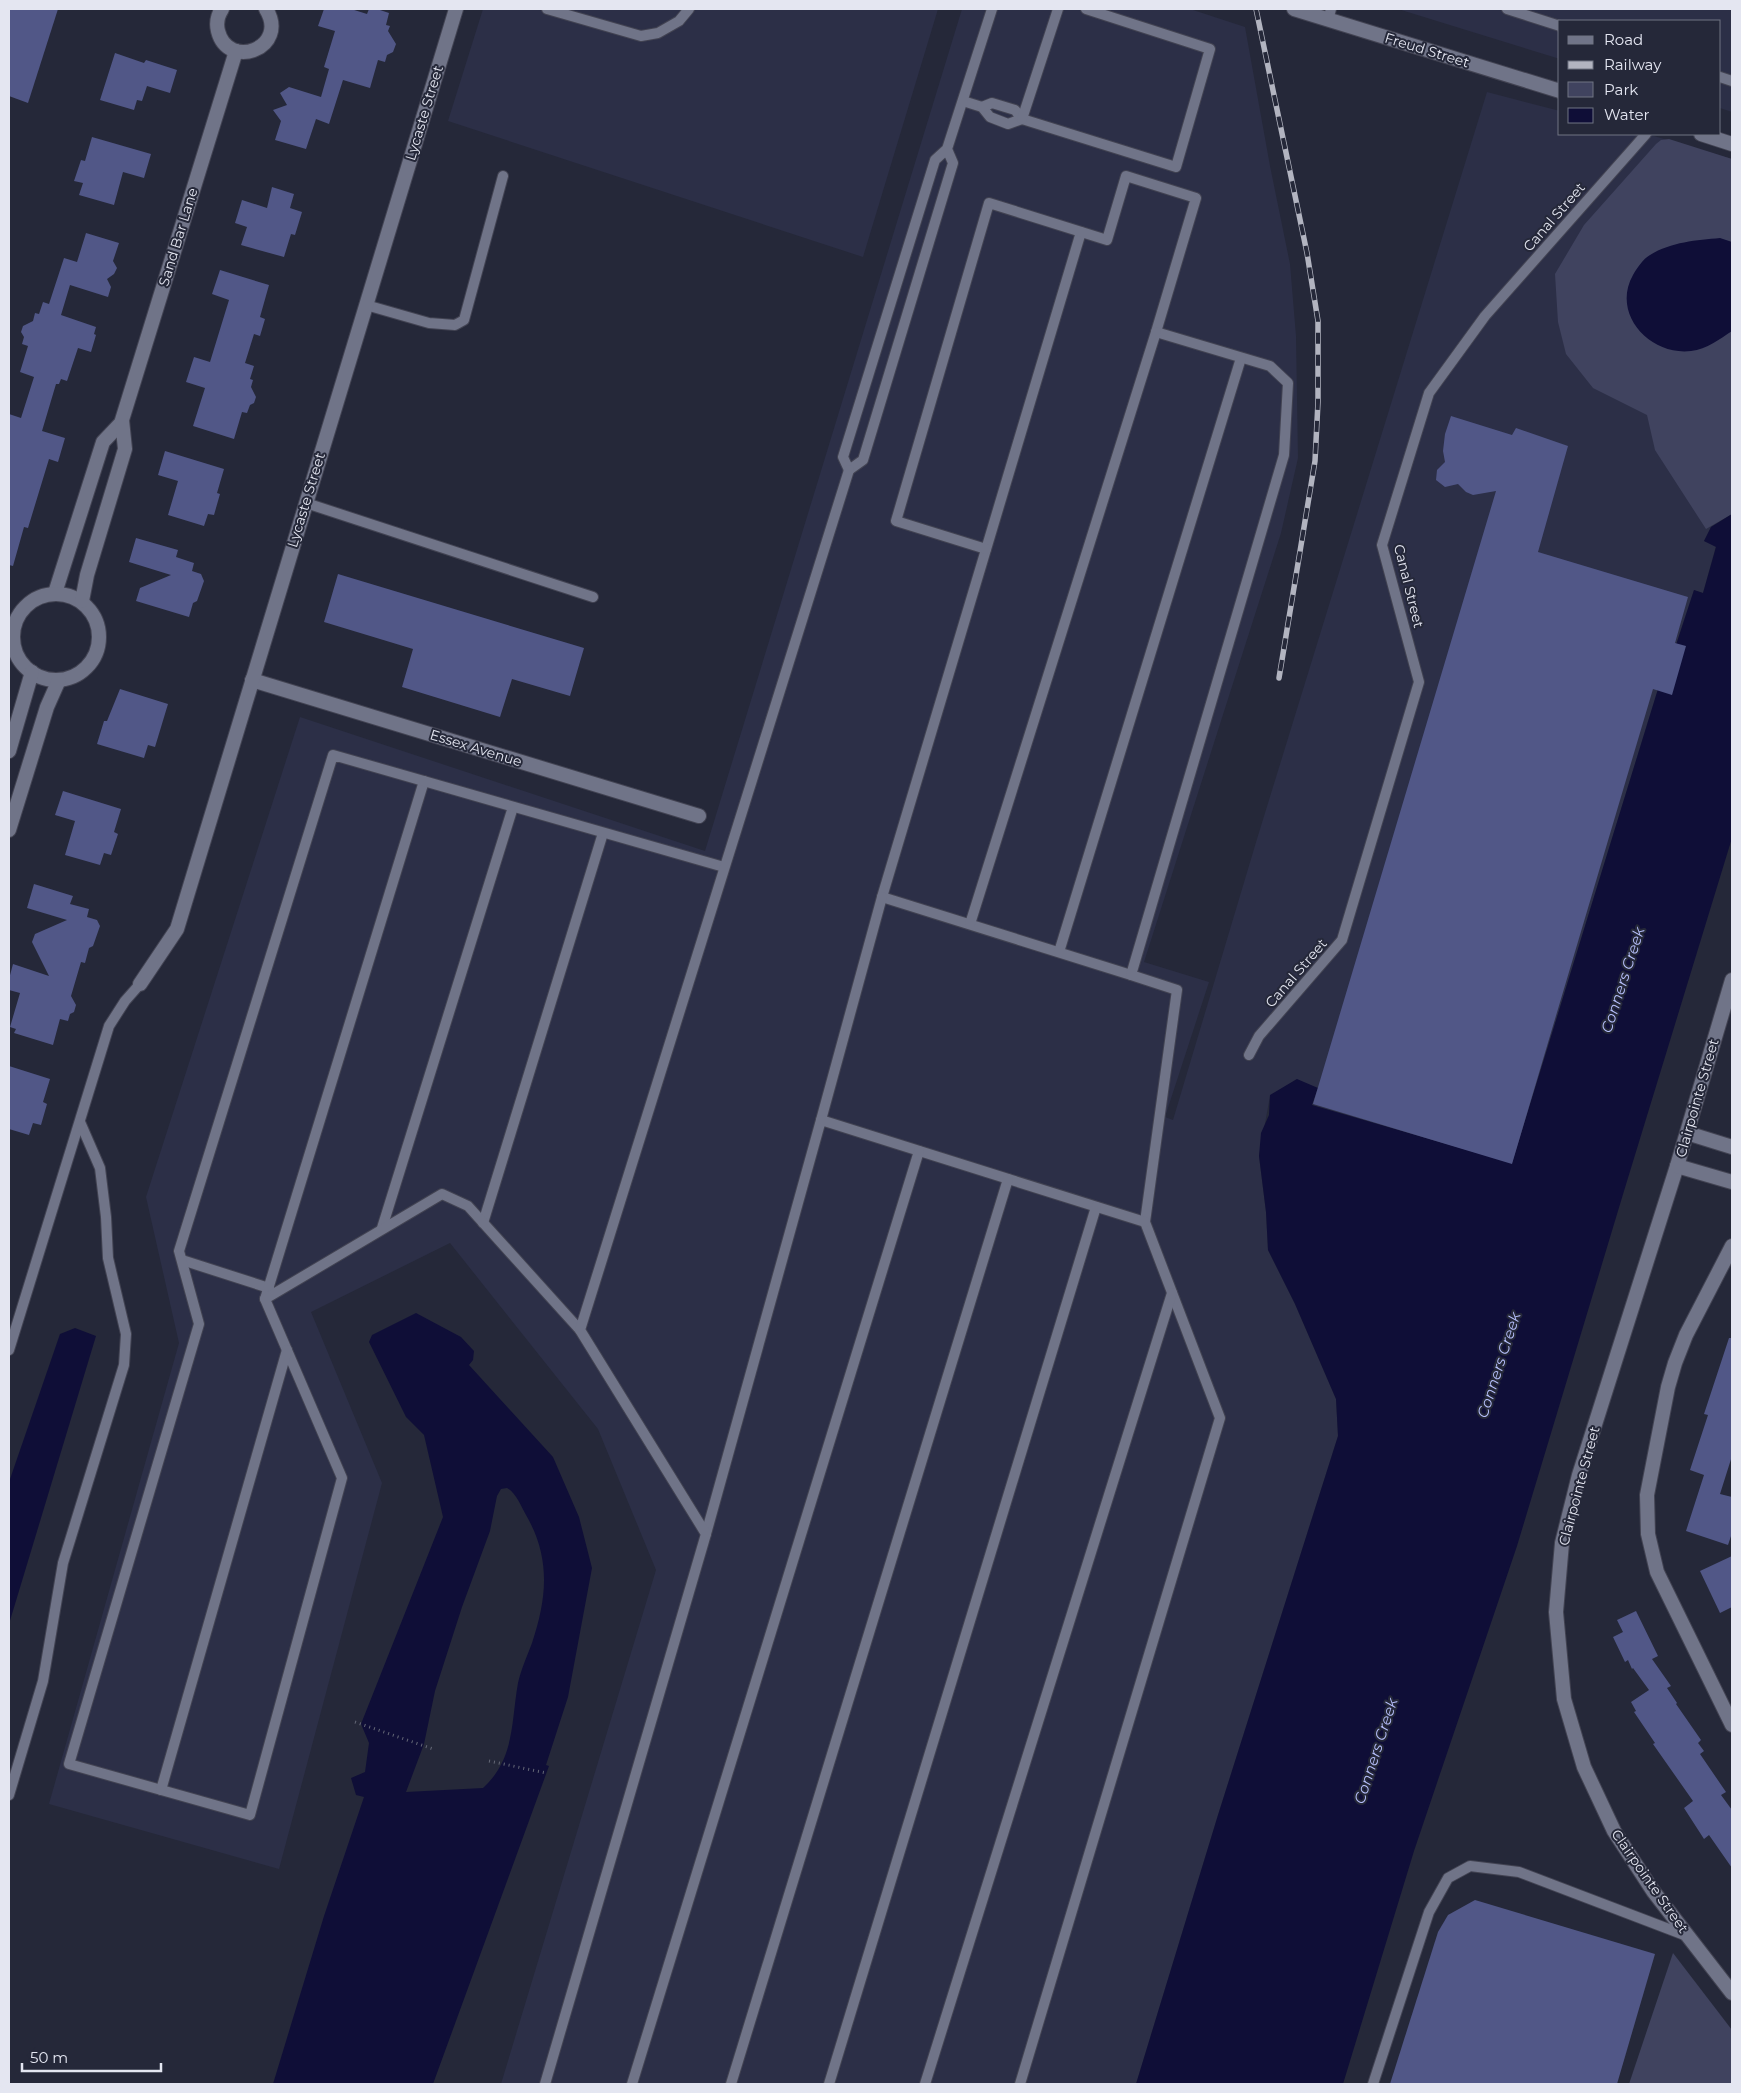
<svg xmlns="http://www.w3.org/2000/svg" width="1741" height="2093" viewBox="0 0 1741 2093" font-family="Montserrat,sans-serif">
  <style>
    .built { fill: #2c2f47 }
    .green { fill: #40435f }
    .water { fill: #0f0e37; fill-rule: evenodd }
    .building { fill: #515787 }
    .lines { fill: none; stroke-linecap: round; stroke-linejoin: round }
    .service-casing { stroke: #424352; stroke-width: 12 }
    .minor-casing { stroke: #424352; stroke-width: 16 }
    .tertiary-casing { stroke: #424352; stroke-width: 16 }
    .path { stroke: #656877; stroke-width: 3; stroke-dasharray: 1 4; stroke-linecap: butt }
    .service { stroke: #707488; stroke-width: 10 }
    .minor { stroke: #707488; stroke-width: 14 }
    .tertiary { stroke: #707488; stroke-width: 14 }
    .rail-casing { stroke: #b2b4c0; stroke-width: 5.5 }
    .rail { stroke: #252839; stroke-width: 4; stroke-dasharray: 11; stroke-linecap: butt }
    .labels { text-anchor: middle; stroke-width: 4; stroke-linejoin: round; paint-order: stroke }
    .street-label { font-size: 14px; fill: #e4e6f1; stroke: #252839 }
    .water-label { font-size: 15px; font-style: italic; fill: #b6bffb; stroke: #252839 }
  </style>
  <rect width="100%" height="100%" fill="#252839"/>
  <g class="built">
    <path d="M483,9h455l-75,248 -415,-136z"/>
    <path d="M962,9h228l55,18 25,139 20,98 6,72 2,122 -17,75 -137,429 65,20 -44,135 8,3 84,-281 230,-747 73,19v23h87l85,25v355l-21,13 -7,14 12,5 -13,47 -9,-3 -18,55 -18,44 -146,475 -200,-59 -15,-26 -27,17 -11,60 7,56 2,38 27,54 41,95 2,37 -120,379 -82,269h-635l155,-514 -58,-141 -148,-186 -139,69 71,171 -103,386 -230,-65 130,-461 -33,-146 154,-480 405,134z"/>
    <path d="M1398,9h334v103l-12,-4v-87h-160v38z"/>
  </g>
  <g class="green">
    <path d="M1669,139l63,20v355l-26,15 -51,-79 -8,-35 -54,-27 -27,-34 -8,-32 -3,-48 29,-49 72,-81 5,-4z"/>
    <path d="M1673,1953l59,77v54h-103z"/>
  </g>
  <g class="water">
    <path d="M1720,238l12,4v89c-12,8 -25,18 -41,20 -41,5 -80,-37 -58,-76 4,-7 10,-16 17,-20 21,-13 47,-15 70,-17z"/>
    <path d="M1732,514v324l-108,353 -107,355 -103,305 -71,233h-207l82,-269 120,-379 -2,-37 -41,-95 -27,-54 -2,-38 -7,-56 2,-23 8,-18 1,-20 27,-16 21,9 -6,17 200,58 146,-474 18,-44 18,-55 9,3 13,-46 -12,-6 7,-14z"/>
    <path d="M416,1313l45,24 13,14 -1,9 -4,5 84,92 26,60 13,51 -24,129 -22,68 3,1 -116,318h-160l51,-168 40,-119 -8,-2 -5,-17 14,-6 4,-29 -8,-19 82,-207 -19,-82 -18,-18 -37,-75 3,-7zM507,1488c9,5 14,18 19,27 25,43 21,83 6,128 -5,13 -11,27 -14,40 -7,39 -3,76 -35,105l-77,4 18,-48 11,-53 27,-84 28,-76 7,-35 4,-7z"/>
    <path d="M75,1328l21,8 -87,288v-142l51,-148z"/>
  </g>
  <g class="building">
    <path d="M9,9h49l-30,94 -19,-7z"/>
    <path d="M324,9h27l16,5 2,-5h8l12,4 -3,12 4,1 -2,5 8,13 -3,8 -6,3 -2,7 -7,-2 -8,28 -27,-8 -14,44 -13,-5 -10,30 -31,-9 6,-19 -8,-11 14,-5 -7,-12 9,-6 32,10 8,-28 -5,-2 11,-36 -17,-5z"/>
    <path d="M115,53l29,10 2,-3 31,10 -7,23 -23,-7 -5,15 -5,-1 -3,10 -34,-10z"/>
    <path d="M92,137l59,17 -7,24 -21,-6 -9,33 -35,-10 4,-12 -9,-2 7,-21 4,1z"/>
    <path d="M272,187l22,7 -4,14 12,4 -7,23 -4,-1 -7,23 -43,-12 6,-18 -12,-4 7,-23 25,8z"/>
    <path d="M86,233l33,10 -6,18 4,7 -3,6 -7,5 4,8 -3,10 -38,-12 -9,30 35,12 -2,7 2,1 -5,17 -13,-4 -11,33 -6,-2 -2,5h-3l-14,47 23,7 -7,24 -9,-3 -21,69 -4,-1 -11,39 -4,-1v-151l12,4 13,-41 -14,-5 8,-26 -6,-2 2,-7 -3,-5 2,-6 10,-5 2,-8 4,1 4,-12 6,2 15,-46 13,4z"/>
    <path d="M220,270l49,15 -9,32 5,2 -5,17 -6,-2 -9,29 9,3 -4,13 3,1 -2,7 5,10 -2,6 -4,2 -3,8 -5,-1 -8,27 -41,-13 12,-38 -19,-6 8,-25 16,5 19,-62 -17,-6z"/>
    <path d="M1451,416l61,19 4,-7 52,18 -30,106 150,45 -13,46 11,3 -14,49 -19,-6 -141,475 -199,-60 183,-613 -23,4 -7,-3 -8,-8 -13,3 -9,-7 1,-10 8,-8 -2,-11 2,-17z"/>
    <path d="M165,451l59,18 -7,24 3,1 -6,21 -6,-1 -4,12 -36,-11 10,-34 -20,-6z"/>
    <path d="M136,538l42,12 -2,7 18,6 -2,8 9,3 3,7 -7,20 -4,2 -4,14 -53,-16 4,-13 31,-13 -42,-13z"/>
    <path d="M338,574l246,74 -14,48 -58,-17 -12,38 -98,-30 11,-38 -89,-27z"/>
    <path d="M120,689l48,15 -13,43 -7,-2 -4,13 -47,-14 7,-23h3z"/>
    <path d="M63,791l58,18 -7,23 4,2 -7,21 -7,-2 -4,12 -35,-10 10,-34 -20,-6z"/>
    <path d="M34,884l39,12 -3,8 19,5 -2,8 10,3 3,6 -7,20 -4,2 -4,15 -4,-1 -10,34 5,9 -2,7 -4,2 -2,7 -8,-2 -7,26 -39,-12 2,-4 -6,-2 10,-34 -11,-3v-11l4,-15 36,12 -17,-34 3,-8 32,-14 -40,-12z"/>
    <path d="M9,1066l41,13 -7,23 4,2 -6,21 -8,-2 -4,12 -20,-6z"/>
    <path d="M1729,1338h3v118l-12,38 12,3v36l-4,12 -42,-14 18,-56 -14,-5 18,-55 -4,-1z"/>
    <path d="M1732,1556v51l-12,6 -20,-42z"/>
    <path d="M1636,1611l22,45 -6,3 19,27 -4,2 10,15 -1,1 25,36 -3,3 6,8 -4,3 26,38 -5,3 11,15v58l-23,-33 -5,4 -20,-31 9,-7 -40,-57 2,-1 -21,-31 2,-1 -5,-9 18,-12 -16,-22 -1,1 -4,-9 -3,2 -12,-25 10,-5 -6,-12z"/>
    <path d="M1475,1900l180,54 -38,130h-227l48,-152 10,-17z"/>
  </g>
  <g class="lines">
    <defs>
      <g id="service">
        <path d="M547,9l94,27 17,-3 21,-12 10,-12"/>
        <path d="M1507,9l53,17"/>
        <path d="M1328,20l3,-11"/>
        <path d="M1720,77l12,4"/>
        <path d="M963,101l19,6 8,10 18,7 14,-5"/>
        <path d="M982,107l10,-4 23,7 7,9 154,48 34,-118 -124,-40"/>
        <path d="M1022,119l36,-110"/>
        <path d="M947,149l6,14 -90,297 -14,10 -6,-13 92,-297 12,-11 45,-140"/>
        <path d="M1081,232l-199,665 249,78"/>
        <path d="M366,305l63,18 26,2 9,-5 39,-144"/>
        <path d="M306,503l287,94"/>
        <path d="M986,549l-90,-28 93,-318 118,37 19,-64 70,22 -40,134 114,34 18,17 -4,72 -153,520 46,15 -32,232 75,196 -200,666"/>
        <path d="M970,924l186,-592"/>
        <path d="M1059,952l182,-594"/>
        <path d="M1249,1055l10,-19 83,-96 77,-258 -37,-137 47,-152 56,-77 161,-182"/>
        <path d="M821,1120l61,-223"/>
        <path d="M483,1223l120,-390"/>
        <path d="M382,1228l131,-421"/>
        <path d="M182,1260l87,28"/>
        <path d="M265,1299l159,-518"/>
        <path d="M580,1330l-112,-124 -26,-12 -177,105 77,179 -92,337 -181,-51 130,-440 -20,-73 154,-496 391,112"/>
        <path d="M9,1350l100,-324 16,-25 15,-17"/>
        <path d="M706,1534l115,-414 324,102"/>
        <path d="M161,1790l126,-440"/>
        <path d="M9,1795l34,-114 20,-118 61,-198 2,-31 -18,-76 -2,-41 -6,-49 -20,-46"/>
        <path d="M545,2084l161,-550 -126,-204 269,-860"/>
        <path d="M632,2084l287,-933"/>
        <path d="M731,2084l277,-905"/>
        <path d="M829,2084l267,-877"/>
        <path d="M925,2084l247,-791"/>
        <path d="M1373,2084l56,-172 19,-34 22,-12 49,6 168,64"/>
      </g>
      <g id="minor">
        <path d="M222,9c-4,6 -6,14 -4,22 10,40 72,17 48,-22"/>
        <path d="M55,593l48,-151 18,-19"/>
        <circle cx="56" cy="637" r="43"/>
        <path d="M82,601l5,-26 38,-126 -3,-29 114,-369"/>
        <path d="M252,680l447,136"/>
        <path d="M9,751l23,-79"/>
        <path d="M9,830l38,-123 12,-27"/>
        <path d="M1732,980l-55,186 -98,309 -17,68 -6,69 8,87 20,68 30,64 39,60 79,102"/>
        <path d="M140,984l37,-55 279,-920"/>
        <path d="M1687,1133l45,14"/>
        <path d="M1677,1166l55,16"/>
        <path d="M1732,1246l-46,89 -11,28 -7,24 -21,108 1,39 9,38 75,153"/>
      </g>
      <g id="tertiary">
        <path d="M1294,9l266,82"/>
        <path d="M1701,134l31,10"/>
      </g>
    </defs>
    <use href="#service" class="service-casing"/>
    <use href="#minor" class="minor-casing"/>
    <use href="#tertiary" class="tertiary-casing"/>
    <g class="path">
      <path d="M355,1722l78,27"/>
      <path d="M489,1761l57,12"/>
    </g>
    <use href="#service" class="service"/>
    <use href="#minor" class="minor"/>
    <use href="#tertiary" class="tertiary"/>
    <defs>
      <path id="rail" d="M1256,9l51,244 11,68v81l-3,59 -36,217"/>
    </defs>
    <use href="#rail" class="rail-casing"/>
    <use href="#rail" class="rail"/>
  </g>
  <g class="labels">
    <g class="street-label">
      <text transform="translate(1427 50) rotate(17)" y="5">Freud Street</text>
      <text transform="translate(424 113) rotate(-73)" y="5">Lycaste Street</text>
      <text transform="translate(1554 217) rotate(-49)" y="5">Canal Street</text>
      <text transform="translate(178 237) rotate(-73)" y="5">Sand Bar Lane</text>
      <text transform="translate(306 500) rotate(-73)" y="5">Lycaste Street</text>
      <text transform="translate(1409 586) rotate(76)" y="5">Canal Street</text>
      <text transform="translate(476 748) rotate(17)" y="5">Essex Avenue</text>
      <text transform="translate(1296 973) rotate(-49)" y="5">Canal Street</text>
      <text transform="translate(1697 1098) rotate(-74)" y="5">Clairpointe Street</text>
      <text transform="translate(1579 1486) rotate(-75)" y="5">Clairpointe Street</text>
      <text transform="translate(1650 1881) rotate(55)" y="5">Clairpointe Street</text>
    </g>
    <g class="water-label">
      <text transform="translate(1623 980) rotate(-72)" y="5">Conners Creek</text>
      <text transform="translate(1499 1365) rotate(-72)" y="5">Conners Creek</text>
      <text transform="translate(1376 1751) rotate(-72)" y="5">Conners Creek</text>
    </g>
  </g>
  <rect width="1741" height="2093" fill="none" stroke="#e4e6f1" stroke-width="20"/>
  <rect x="1558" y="20" width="162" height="115" fill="#252839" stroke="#717483"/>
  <rect x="1568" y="36" width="25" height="8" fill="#707488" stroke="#717483"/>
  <text x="1604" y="45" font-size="15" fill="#e4e6f1">Road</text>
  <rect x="1568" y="61" width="25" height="8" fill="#b2b4c0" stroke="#717483"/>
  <text x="1604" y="70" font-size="15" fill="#e4e6f1">Railway</text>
  <rect x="1568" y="82" width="25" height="15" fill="#40435f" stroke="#717483"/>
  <text x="1604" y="95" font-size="15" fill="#e4e6f1">Park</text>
  <rect x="1568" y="108" width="25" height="15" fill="#0f0e37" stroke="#717483"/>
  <text x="1604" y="120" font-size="15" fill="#e4e6f1">Water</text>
  <path d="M22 2063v8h139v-8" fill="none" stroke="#e4e6f1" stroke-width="2.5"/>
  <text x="30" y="2063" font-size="15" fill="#e4e6f1" stroke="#252839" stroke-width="4" paint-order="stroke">50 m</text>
</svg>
